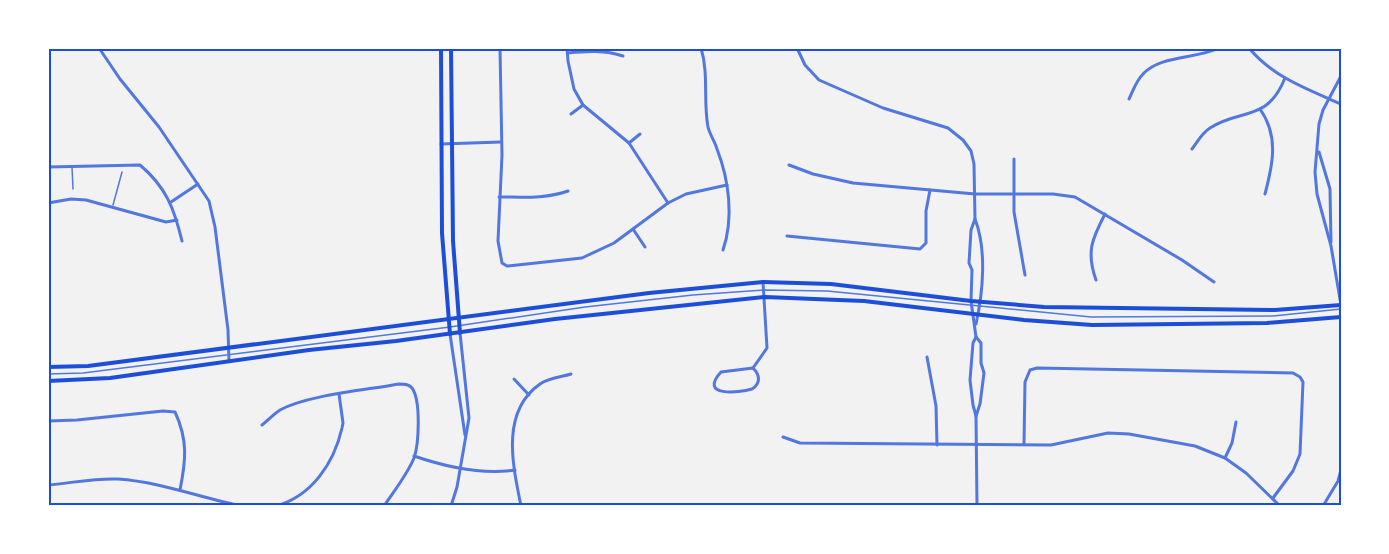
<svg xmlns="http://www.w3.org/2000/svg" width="1389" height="554" viewBox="0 0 1389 554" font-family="'PT Sans Narrow',sans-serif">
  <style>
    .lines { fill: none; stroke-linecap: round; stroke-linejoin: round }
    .service { stroke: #5277de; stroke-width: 1.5 }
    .minor { stroke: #5277de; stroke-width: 3 }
    .tertiary { stroke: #5277de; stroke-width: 3 }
    .secondary { stroke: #1d4ed8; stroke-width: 4 }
    .neatline { fill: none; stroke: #1d4ed8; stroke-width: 2 }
  </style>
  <rect width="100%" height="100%" fill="#f2f2f2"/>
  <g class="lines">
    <g class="service">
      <path d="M72,167l1,22"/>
      <path d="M113,205l9,-33"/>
      <path d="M48,374l35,-1 367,-46 135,-20 108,-12 71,-5 63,1 264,26 182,-1 68,-7"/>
    </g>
    <g class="minor">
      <path d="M500,48l2,107 -4,86 4,22 5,3 75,-8 32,-15 54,-40 18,-9 41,-9"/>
      <path d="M567,48l1,13 6,28 9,16 46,38 39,60"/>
      <path d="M701,48c8,26 2,53 7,79 2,8 7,15 9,22 12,31 17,69 6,101"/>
      <path d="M797,48l8,17 14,15 64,28 65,20 15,12 8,11 3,13 1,55 -4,11 -2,33 3,7 -1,31 5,36 -3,6 -3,37 3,25 3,11"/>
      <path d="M1249,48c24,29 58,41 92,56"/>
      <path d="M568,53c19,-2 37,-3 55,3"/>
      <path d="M1129,99c4,-8 7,-18 14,-25 17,-19 54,-15 76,-26"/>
      <path d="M1260,109c19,27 13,55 5,85"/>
      <path d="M571,114l12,-9"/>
      <path d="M629,143l11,-9"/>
      <path d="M441,144l60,-2"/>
      <path d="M1192,149c6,-8 10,-16 18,-21 30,-20 57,-5 75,-50"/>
      <path d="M1319,152l11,37 1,53"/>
      <path d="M1014,159v53l11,63"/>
      <path d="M789,165l24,9 40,9 122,11h78l22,3 107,63 32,22"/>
      <path d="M48,167l92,-2c26,22 34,43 42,76"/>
      <path d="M499,197c24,0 46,2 69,-6"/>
      <path d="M171,202l27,-18"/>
      <path d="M48,203l23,-4 15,1 80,22 11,-2"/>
      <path d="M975,219c12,31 8,73 1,105"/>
      <path d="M633,229l12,18"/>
      <path d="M787,236l133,13 6,-6v-32l4,-21"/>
      <path d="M1096,280c-10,-28 -4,-41 9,-66"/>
      <path d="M1341,305l-10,-59 -14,-52 -2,-22 4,-48 4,-14 18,-34"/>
      <path d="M976,337l5,6v20l3,10 -4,31 -4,12 1,90"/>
      <path d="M927,357l9,49 1,39"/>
      <path d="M753,368c7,7 8,15 -1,21 -13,4 -54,8 -31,-17z"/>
      <path d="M753,368l14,-20 -4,-66"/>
      <path d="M514,379l15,16"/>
      <path d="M48,421l29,-1 86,-9 12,1c13,28 11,48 5,78"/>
      <path d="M262,425c6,-5 12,-11 18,-15 27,-15 87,-20 119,-26 5,0 10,0 13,4 9,12 7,56 2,70 -7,17 -20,33 -30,48"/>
      <path d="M783,437l17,6 251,2 57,-12 21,1 66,12 30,12 21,15 34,33"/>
      <path d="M1024,444l1,-62 5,-12 7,-2 256,5 7,4 3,5 -3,72 -7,17 -20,27"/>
      <path d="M414,456c32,11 67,19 101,14"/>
      <path d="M1225,458l7,-15 4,-21"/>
      <path d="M48,485c23,-2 47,-7 70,-6 43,3 83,19 124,27"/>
      <path d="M276,506c36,-10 58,-43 66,-78l1,-5 -4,-29"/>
      <path d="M521,506c-8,-40 -21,-94 19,-122 8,-6 22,-7 31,-10"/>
      <path d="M1323,506l15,-25 3,-11"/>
    </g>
    <g class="tertiary">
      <path d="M99,48l21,31 39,48 50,74 6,26 13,103 1,31"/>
      <path d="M450,334l15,101"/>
      <path d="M451,506l6,-19 12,-69 -9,-85"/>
    </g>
    <g class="secondary">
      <path d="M441,48l1,185 8,101"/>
      <path d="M451,48l2,193 7,92"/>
      <path d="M48,367l40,-1 561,-73 114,-11 68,2 140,17 73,6 231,3 66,-5"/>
      <path d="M48,381l62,-3 199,-28 87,-9 159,-22 210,-22 99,4 160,19 68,5 175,-2 74,-6"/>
    </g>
  </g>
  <rect width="1389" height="554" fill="none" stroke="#ffffff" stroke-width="99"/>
  <rect x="50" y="50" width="1290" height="454" class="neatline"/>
</svg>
